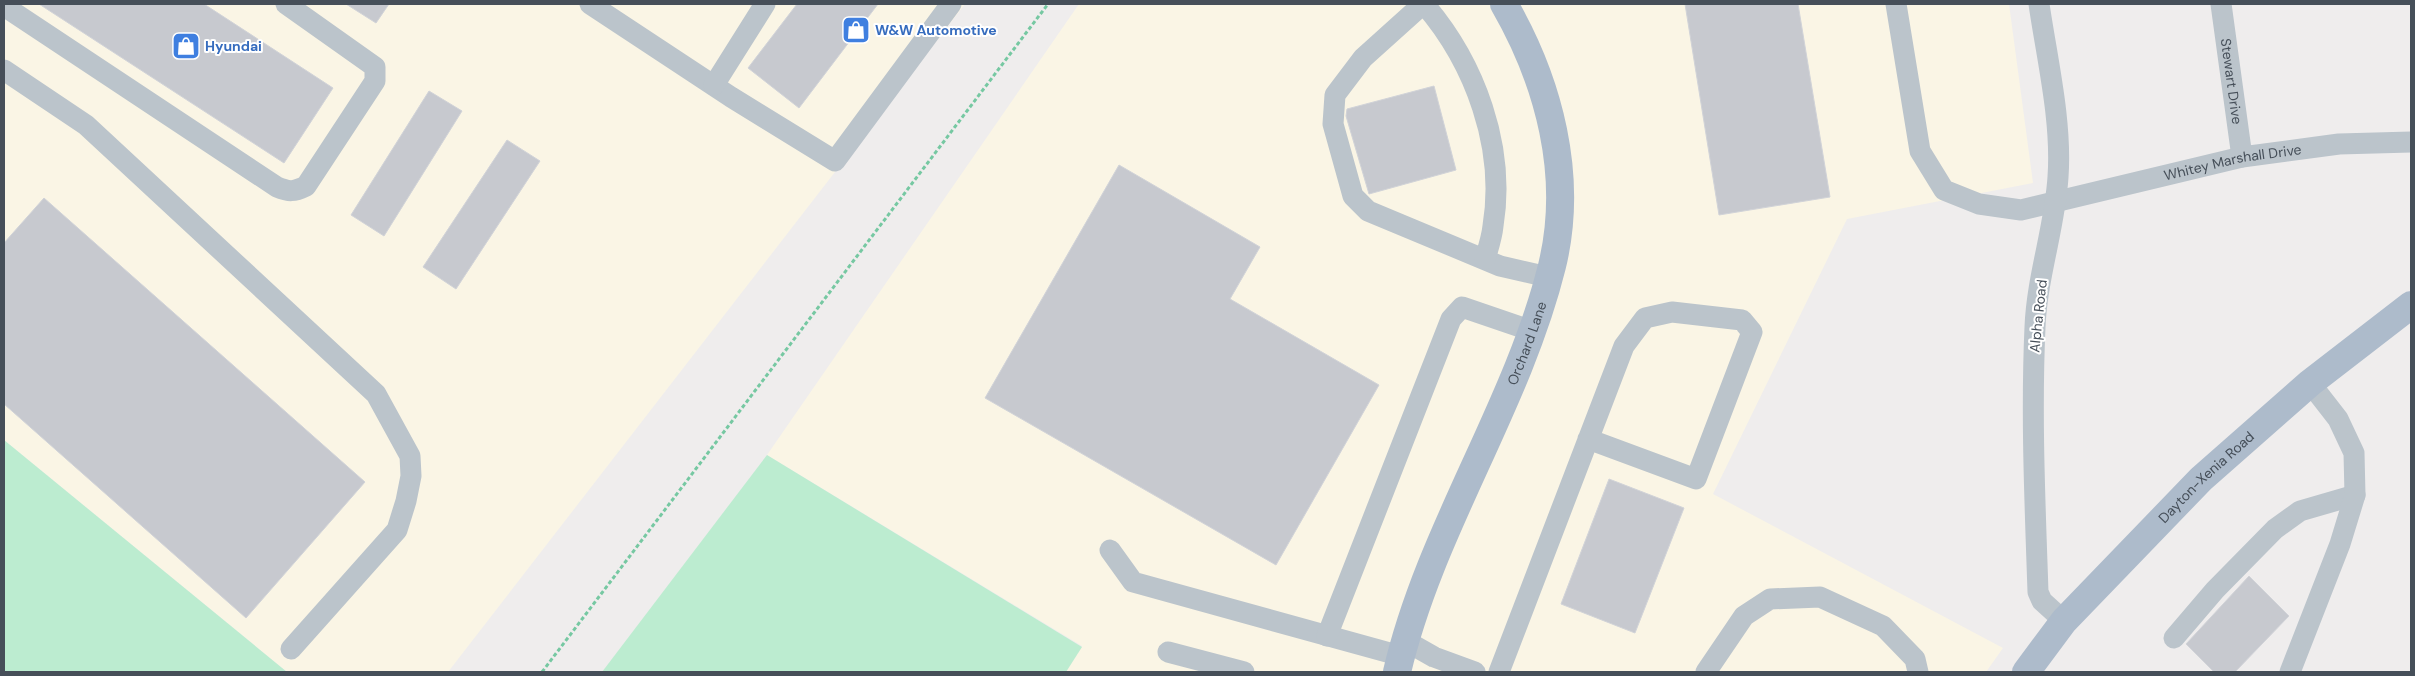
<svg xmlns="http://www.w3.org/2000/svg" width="2415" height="676" viewBox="0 0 2415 676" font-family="'DM Sans',sans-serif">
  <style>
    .commercial { fill: #faf5e5 }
    .green { fill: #bcecd0 }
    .building { fill: #c7c9cf; stroke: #d1d3d8 }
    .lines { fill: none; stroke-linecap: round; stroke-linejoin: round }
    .path { stroke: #76c8a2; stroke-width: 3; stroke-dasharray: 4 2.5; stroke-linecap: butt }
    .minor { stroke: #bbc4cb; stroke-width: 21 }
    .major { stroke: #adbbcb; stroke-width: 28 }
    .labels { text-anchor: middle; stroke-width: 4; stroke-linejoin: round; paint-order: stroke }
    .shop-label { font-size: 14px; font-weight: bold; fill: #366cbe; stroke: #fff; text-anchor: start }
    .street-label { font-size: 14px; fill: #464f59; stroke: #fff }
  </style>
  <rect width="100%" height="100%" fill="#efeded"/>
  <g class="commercial">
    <path d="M4,4h961l-517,668h-161l-283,-232z"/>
    <path d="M1079,4h930l24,179 -186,36 -134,275 290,154 -17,24h-920l16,-26 -315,-191z"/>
  </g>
  <g class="green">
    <path d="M4,440l283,232h-283z"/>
    <path d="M767,455l315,192 -16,25h-464z"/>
  </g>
  <g class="building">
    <path d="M39,4h165l129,84 -49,75z"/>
    <path d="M346,4h43l-13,19z"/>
    <path d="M797,4h81l-79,104 -51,-40z"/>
    <path d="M1685,4h113l32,193 -111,18z"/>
    <path d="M1434,86l22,84 -87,24 -23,-78 1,-7z"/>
    <path d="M429,91l33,20 -78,125 -33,-21z"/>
    <path d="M507,140l33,21 -84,128 -33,-22z"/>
    <path d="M1119,165l141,82 -30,52 149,86 -103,180 -291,-167z"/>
    <path d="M44,198l321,284 -119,136 -242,-214v-161z"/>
    <path d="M1609,479l75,29 -49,125 -74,-29z"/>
    <path d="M2249,576l40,40 -54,56h-21l-28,-28z"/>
  </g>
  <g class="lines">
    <path class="path" d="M542,672l506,-668"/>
    <g class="minor">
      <path d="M590,4l141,93 104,64 116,-157"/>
      <path d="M1423,4l-60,54 -28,37 -2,29 20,72 15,15 132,55 48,11"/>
      <path d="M1424,4c51,59 82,143 69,222 -1,11 -5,23 -8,33"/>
      <path id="s1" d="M1896,4l24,147 24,39 35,14 42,6 221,-53 97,-13 72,-2"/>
      <path d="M2039,4c8,55 23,117 19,173 -3,50 -21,99 -23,150 -4,88 0,177 3,265l4,9 22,20"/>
      <path id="s2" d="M2221,4l21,153"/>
      <path d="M4,6l273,181c12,5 17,5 29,-1l69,-105v-14l-89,-63"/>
      <path d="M4,70l82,55 290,269 34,62 1,20 -5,25 -9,29 -106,119"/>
      <path d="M714,85l51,-81"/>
      <path d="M1110,550l23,32 268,74"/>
      <path d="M1327,636l124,-317 11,-12 70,24"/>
      <path d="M2174,638l41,-48 60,-61 25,-18 55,-16"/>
      <path d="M1404,640l30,17 41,15"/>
      <path d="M1168,652l76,20"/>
      <path d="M1499,672l125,-326 21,-28 27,-6 70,8 10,12 -56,147 -108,-40"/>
      <path d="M1706,672l38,-56 26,-17 50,-2 63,29 32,33 3,13"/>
      <path d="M2290,672l50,-128 15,-49 -1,-42 -16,-34 -28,-36"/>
    </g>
    <g class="major">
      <path id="s3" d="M1397,672c33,-142 120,-265 155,-406 22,-90 -3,-184 -48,-262"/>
      <path id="s4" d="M2026,672l38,-51 137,-142 109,-96 101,-78"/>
    </g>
  </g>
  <defs>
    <symbol id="shop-square" viewBox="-11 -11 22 22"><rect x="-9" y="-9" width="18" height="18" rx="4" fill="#3f7fe0" stroke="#fff"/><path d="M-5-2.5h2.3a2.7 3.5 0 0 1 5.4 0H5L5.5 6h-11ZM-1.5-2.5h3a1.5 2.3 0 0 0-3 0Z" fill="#fff"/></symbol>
  </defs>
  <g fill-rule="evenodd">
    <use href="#shop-square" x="840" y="14" width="32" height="32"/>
    <use href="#shop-square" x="170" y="30" width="32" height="32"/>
  </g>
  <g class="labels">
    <g class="shop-label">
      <text x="875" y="35">W&amp;W Automotive</text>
      <text x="205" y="51">Hyundai</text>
    </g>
    <g class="street-label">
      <text dy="5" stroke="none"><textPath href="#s2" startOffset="78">Stewart Drive</textPath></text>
      <text dy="5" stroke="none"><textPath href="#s1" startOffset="492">Whitey Marshall Drive</textPath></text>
      <text transform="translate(2038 316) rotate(-84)" y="5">Alpha Road</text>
      <text dy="5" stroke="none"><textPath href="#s3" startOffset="354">Orchard Lane</textPath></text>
      <text dy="5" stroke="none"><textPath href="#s4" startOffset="266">Dayton-Xenia Road</textPath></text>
    </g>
  </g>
  <rect width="2415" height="676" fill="none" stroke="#464f59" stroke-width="10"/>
</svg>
